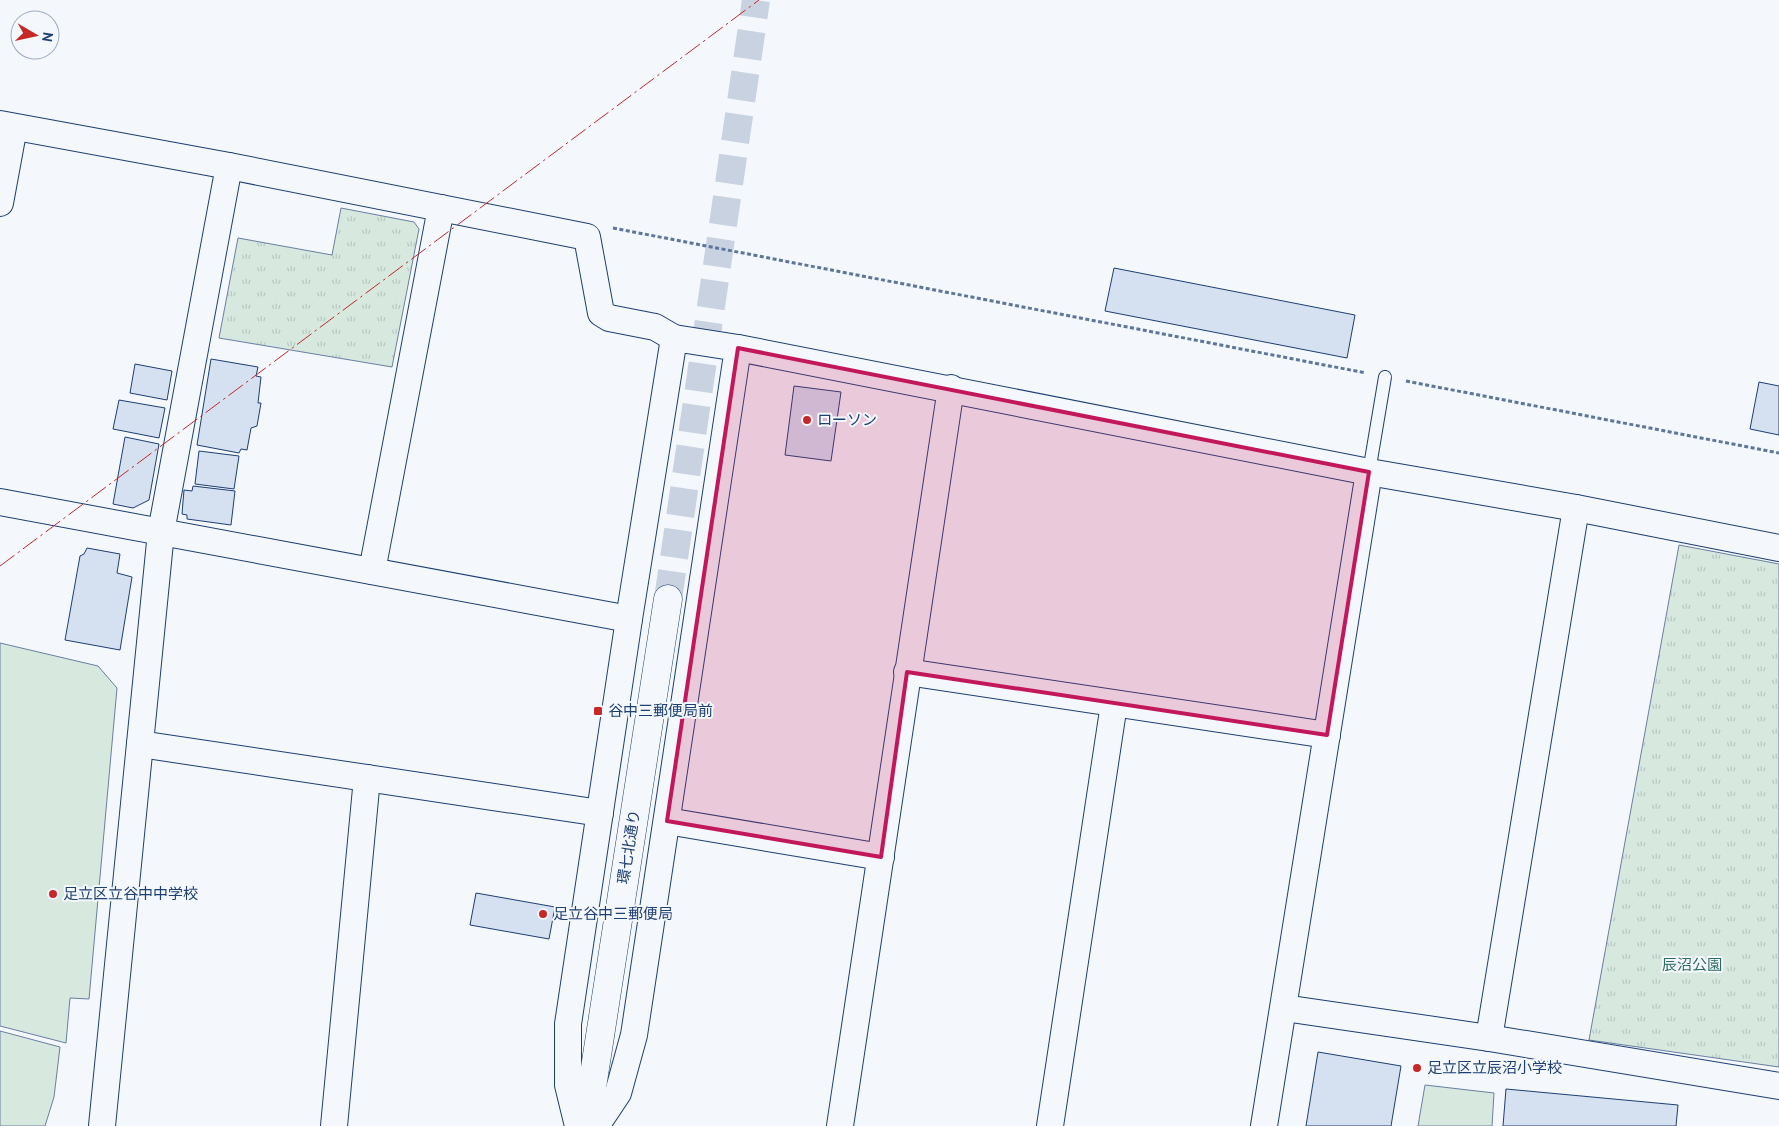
<svg xmlns="http://www.w3.org/2000/svg" width="1779" height="1126" viewBox="0 0 1779 1126" font-family="'PT Sans','Noto Sans JP',sans-serif">
  <style>
    .grass { fill: url(#grass-tufts); stroke: #687fa3 }
    .pitch { fill: #d7e8df; stroke: #687fa3 }
    .building { fill: #d5e0f0; stroke: #1d3f73 }
    .lines { fill: none; stroke-linecap: round; stroke-linejoin: round }
    .tertiary-tunnel { stroke: #c9d2e0; stroke-width: 28; stroke-dasharray: 28 14; stroke-linecap: butt }
    .service-casing { stroke: #1d3f73; stroke-width: 14 }
    .minor-casing { stroke: #1d3f73; stroke-width: 28 }
    .tertiary-casing { stroke: #1d3f73; stroke-width: 29 }
    .path { stroke: #5e769c; stroke-width: 3; stroke-dasharray: 4 2.5; stroke-linecap: butt }
    .service { stroke: #f4f7fb; stroke-width: 12 }
    .minor { stroke: #f4f7fb; stroke-width: 26 }
    .tertiary { stroke: #f4f7fb; stroke-width: 28 }
    .power { stroke: #c62828; stroke-width: 1; stroke-dasharray: 18 4 2.5 4; stroke-linecap: butt }
    .marked { fill: #c2185b; fill-opacity: 0.2; stroke: #c2185b; stroke-width: 4; stroke-linejoin: round }
    .poi-dot { fill: #c62828; stroke: #f4f7fb; stroke-width: 2 }
    .labels { text-anchor: middle; stroke-width: 4; stroke-linejoin: round; paint-order: stroke }
    .poi-label { font-size: 15px; fill: #1d3f73; stroke: #f4f7fb; text-anchor: start }
    .street-label { font-size: 15px; fill: #1d3f73; stroke: #f4f7fb }
    .park-label { font-size: 15px; fill: #2c6c60; stroke: #f4f7fb }
  </style>
  <defs>
    <pattern id="grass-tufts" width="24" height="20" patternUnits="userSpaceOnUse" patternTransform="scale(1.25)"><rect width="24" height="20" fill="#d7e8df"/><path d="M3 7l-1-3M5 7V3M7 7l1-3M15 17l-1-3M17 17v-4M19 17l1-3" fill="none" stroke="#b8c8c3"/></pattern>
  </defs>
  <rect width="100%" height="100%" fill="#f4f7fb"/>
  <g class="grass">
    <path d="M341,208l73,14 5,7 -27,138 -173,-29 19,-100 94,17z"/>
    <path d="M1679,545l100,19v503l-190,-27z"/>
  </g>
  <g class="pitch">
    <path d="M0,643l98,23 19,22 -28,311 -19,-1 -4,45 -66,-17z"/>
    <path d="M0,1031l60,16 -6,50 -9,29h-45z"/>
    <path d="M1425,1085l69,8 -2,33h-74z"/>
  </g>
  <g class="building">
    <path d="M1114,268l241,47 -8,43 -242,-47z"/>
    <path d="M211,359l47,8 -2,9 5,1 -3,26h3l-4,23 -6,2 -4,22 -6,-1 -2,4 -42,-8z"/>
    <path d="M135,364l37,7 -5,29 -37,-7z"/>
    <path d="M1759,382l20,4v49l-29,-6z"/>
    <path d="M794,386l47,6 -10,69 -46,-6z"/>
    <path d="M119,400l46,8 -6,30 -46,-9z"/>
    <path d="M125,437l34,7 -10,56 -16,8 -20,-4z"/>
    <path d="M199,451l40,5 -5,33 -39,-5z"/>
    <path d="M193,486l42,5 -4,34 -44,-6v-4l-5,-1 2,-24 8,1z"/>
    <path d="M87,548l33,6 -3,19 15,4 -12,73 -55,-10 15,-84 4,-2z"/>
    <path d="M476,893l79,14 -6,32 -79,-14z"/>
    <path d="M1318,1052l83,14 -10,60h-85z"/>
    <path d="M1506,1089l172,16 -2,21h-173z"/>
  </g>
  <g class="lines">
    <path class="tertiary-tunnel" d="M668,599l88,-599"/>
    <defs>
      <path id="service" d="M1369,472l16,-95"/>
      <g id="minor">
        <path d="M0,124l229,42 358,71 14,76 8,5 46,9 19,11"/>
        <path d="M0,203l14,-76"/>
        <path d="M738,348l631,124 207,36 203,40"/>
        <path d="M0,502l629,117"/>
        <path d="M372,571l69,-363"/>
        <path d="M907,672l420,63"/>
        <path d="M140,744l460,69"/>
        <path d="M667,821l214,36"/>
        <path d="M1284,1008l205,30 290,48"/>
        <path d="M1489,1038l87,-530"/>
        <path d="M102,1126l59,-594 68,-366"/>
        <path d="M334,1126l33,-348"/>
        <path d="M578,1126l-10,-41v-61l61,-405 45,-281 64,10 -104,687 -16,58 -22,33"/>
        <path d="M840,1126l111,-738"/>
        <path d="M1050,1126l64,-422"/>
        <path d="M1264,1126l105,-654"/>
      </g>
      <path id="tertiary" d="M586,1126l82,-527"/>
    </defs>
    <use href="#service" class="service-casing"/>
    <use href="#minor" class="minor-casing"/>
    <use href="#tertiary" class="tertiary-casing"/>
    <g class="path">
      <path d="M613,228l753,145"/>
      <path d="M1406,381l373,72"/>
    </g>
    <use href="#service" class="service"/>
    <use href="#minor" class="minor"/>
    <use href="#tertiary" class="tertiary"/>
    <path class="power" d="M0,566l759,-566"/>
  </g>
  <path class="marked" d="M738,348l631,124 -42,263 -420,-63 -26,185 -214,-36z"/>
  <g class="poi-dot">
    <circle cx="807" cy="420" r="5"/>
    <rect x="593" y="706" width="10" height="10" rx="2.5"/>
    <circle cx="53" cy="894" r="5"/>
    <circle cx="543" cy="914" r="5"/>
    <circle cx="1417" cy="1068" r="5"/>
  </g>
  <g class="labels">
    <g class="poi-label">
      <text x="817" y="425">ローソン</text>
      <text x="608" y="716">谷中三郵便局前</text>
      <text x="63" y="899">足立区立谷中中学校</text>
      <text x="553" y="919">足立谷中三郵便局</text>
      <text x="1427" y="1073">足立区立辰沼小学校</text>
    </g>
    <g class="street-label">
      <text transform="translate(629 847) rotate(-81)" y="5">環七北通り</text>
    </g>
    <g class="park-label">
      <text x="1692" y="970">辰沼公園</text>
    </g>
  </g>
  <g transform="translate(35 35) rotate(99)"><circle r="24" fill="#f4f7fb" stroke="#9eadc5"/>
  <path d="M0-4L9 19L0 12L-9 19Z" fill="#c62828"/>
  <text y="-8" font-size="14" font-weight="bold" text-anchor="middle" fill="#1d3f73">N</text>
  </g>
</svg>
